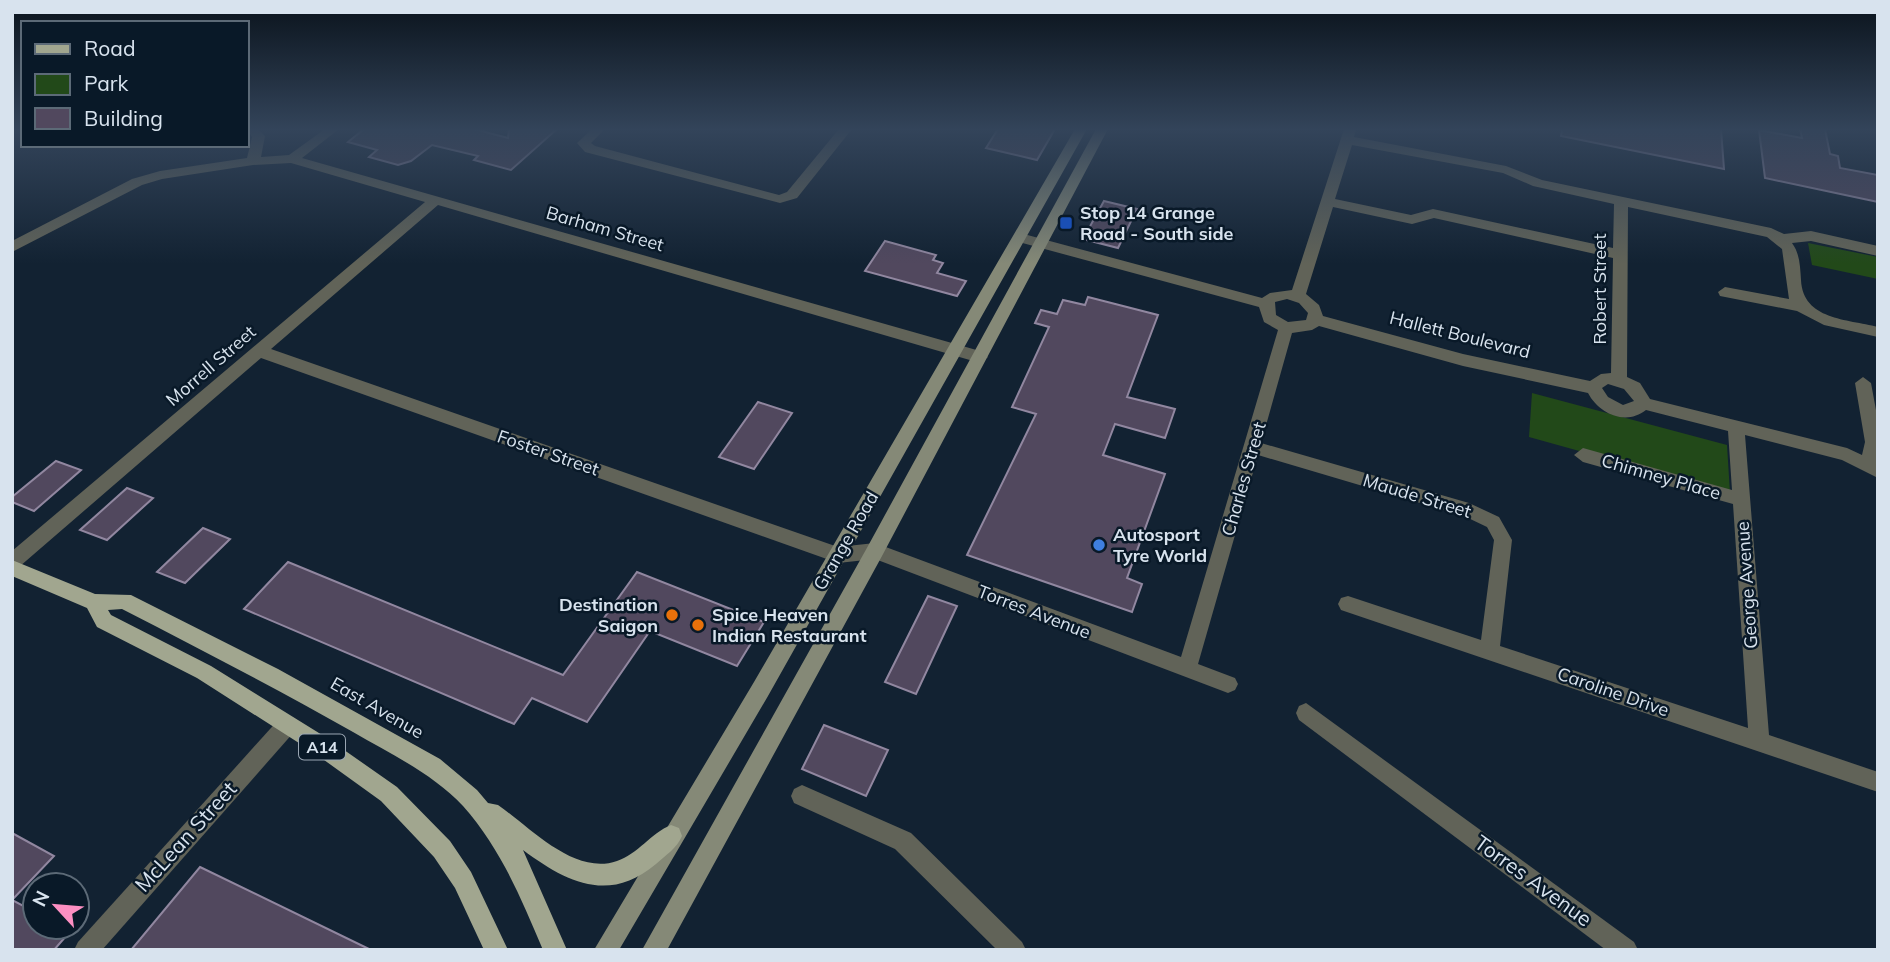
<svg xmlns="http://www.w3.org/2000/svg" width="1890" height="962" viewBox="0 0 1890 962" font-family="Mulish,sans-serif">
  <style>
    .green { fill: #224919 }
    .building { fill: #51485e; stroke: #9187a0; stroke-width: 2 }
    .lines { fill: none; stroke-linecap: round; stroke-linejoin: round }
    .street { fill: #616358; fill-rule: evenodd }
    .secondary { fill: #858977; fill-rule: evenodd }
    .primary { fill: #a1a68f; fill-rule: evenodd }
    .transit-dot { fill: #1a4fb4; stroke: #091928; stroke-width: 2.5 }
    .shop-dot { fill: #3f7fe0; stroke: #091928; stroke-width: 2.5 }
    .food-dot { fill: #e8710a; stroke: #091928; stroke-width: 2.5 }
    .labels { text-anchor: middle; stroke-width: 5; stroke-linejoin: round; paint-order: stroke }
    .shield { fill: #091928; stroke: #9aa6b3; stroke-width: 2 }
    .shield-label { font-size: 16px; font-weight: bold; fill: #d8e3ee }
    .poi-label { font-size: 18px; font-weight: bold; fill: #d8e3ee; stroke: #091928; text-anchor: start }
    .street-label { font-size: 18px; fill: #d8e3ee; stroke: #091928 }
    .near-street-label { font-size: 21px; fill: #d8e3ee; stroke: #091928 }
  </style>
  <rect width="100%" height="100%" fill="#122232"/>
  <g class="green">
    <path d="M1808,243l70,14v22l-66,-14z"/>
    <path d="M1532,393l195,52 3,48 -201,-56z"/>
  </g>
  <g class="building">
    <path d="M364,129h110l34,9 1,-9h48l-46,41 -37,-10 4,-4 -46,-11 -21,16 -13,4 -29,-8 8,-7 -29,-8z"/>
    <path d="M998,129h57l-18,31 -51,-12z"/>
    <path d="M1562,129h159l3,40 -163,-33z"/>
    <path d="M1800,129h25l5,25 8,2 2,12 38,7v27l-113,-24 -6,-48 43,8z"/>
    <path d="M1104,201l33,8 -19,39 -35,-9z"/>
    <path d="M885,241l51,14 -3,5 10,3 -6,10 29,8 -9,15 -92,-25z"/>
    <path d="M1088,297l70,18 -31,82 48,12 -10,29 -50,-14 -12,31 62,19 -38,104 15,6 -10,28 -165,-57 69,-141 -24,-7 37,-80 -14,-4 6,-13 16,4 6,-14 22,5z"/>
    <path d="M758,402l34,11 -38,56 -35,-12z"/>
    <path d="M56,461l25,9 -47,41 -22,-9v-5z"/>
    <path d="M127,488l26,10 -46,42 -27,-10z"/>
    <path d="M203,528l27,11 -45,44 -28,-11z"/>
    <path d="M288,562l275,113 74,-103 127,50 -27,44 -87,-35 -63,91 -55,-24 -18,26 -270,-115z"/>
    <path d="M928,596l29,10 -41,88 -31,-12z"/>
    <path d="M824,725l64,25 -22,46 -64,-27z"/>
    <path d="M12,833l42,23 -42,44 23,12v15h39l-20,23h-42z"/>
    <path d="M200,867l171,83h-240z"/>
  </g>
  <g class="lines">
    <g class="street">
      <path d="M247,129h11l7,7 -4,21 28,-2 36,-26h14l-37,29 678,193 8,6 -8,6 -542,-158 -167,144 567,198 37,-4 306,114 97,-327 -14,-8 -5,-15 -244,-66v-6l5,-2 242,65 8,-5 22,-3 52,-161h12l-2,8 152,29 36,14 229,48 13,6 27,-3 67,15v10l-67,-15 -19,2c8,11 8,23 9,37 2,40 46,39 77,47v10l-54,-12 -27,-14 -77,-15 -2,-4 7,-5 64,12 -7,-50 -15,-12 -139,-30 -1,170 13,6 10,16 197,49 15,7 3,-13 -10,-59 8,-6 8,6 7,38v57l-36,-18 -97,-25 24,300 109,37v20l-537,-182 -3,-6 3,-6 7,-2 133,44 13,-100 -7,-13 -23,-11 -206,-61 -60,209 37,14 3,6 -3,6 -7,3 -353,-134 -37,4 -577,-205 -242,209 -7,3v-19l413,-349 -134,-39 -38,2 -91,14 -20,6 -130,67v-11l120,-62 28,-8 87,-13 5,-21zM1352,145l151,28 30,13 81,18 -1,44 -180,-39 -22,6 -76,-16zM1333,207l79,17 22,-6 179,40 -2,115 -10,1 -11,7 -127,-27 -140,-38 -4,-11 -13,-11zM1287,299l12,4 9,10 -2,7 -18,2 -12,-7 -1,-13zM1319,326l144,40 125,27c11,21 38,33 58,17l82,21 4,59 -149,-42 -9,7 9,7 150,42 15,224 -248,-82 12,-106 -13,-23 -30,-14 -208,-60 31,-110 20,-3zM1608,384l16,5 10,12 -11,4 -15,-8 -6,-9z"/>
      <path d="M592,129h13l-14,14 4,3 184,49 8,-3 52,-63h13l-55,69 -17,5 -195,-51 -8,-9z"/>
      <path d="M1306,703l328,239 4,8h-32l-307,-230 -3,-7 3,-7z"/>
      <path d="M287,715l7,3 3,7 -3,7 -192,218h-28l4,-8 202,-224z"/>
      <path d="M802,785l109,48 111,109 4,8h-29l-102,-101 -101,-46 -3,-7 3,-7z"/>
    </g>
    <g class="secondary">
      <path d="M1075,129h12l-319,567 -149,254h-25l160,-268z"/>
      <path d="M1096,129h12l-226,427 -215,394h-25l226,-404z"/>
    </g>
    <path class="primary" d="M12,560l83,34 36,1 147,74 162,90 37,31 11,13 10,2c32,22 76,71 119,56 21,-7 34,-28 54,-36l8,3 3,8c-5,12 -16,19 -26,28 -47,40 -90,18 -133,-14l44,100h-24c-22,-52 -42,-101 -80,-144 -30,-32 -72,-52 -110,-74 -76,-43 -153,-83 -231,-123l-14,1 3,5 100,51 116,72 70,49 53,54 21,31 37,78h-24l-29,-62 -21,-31 -53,-56 -68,-49 -116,-74 -100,-51 -10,-19 -75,-32z"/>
  </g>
  <linearGradient id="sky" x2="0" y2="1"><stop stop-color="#0a131c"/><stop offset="0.49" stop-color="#33445a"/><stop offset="1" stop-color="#33445a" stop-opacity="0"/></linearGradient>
  <rect width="1890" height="264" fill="url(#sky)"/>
  <rect class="transit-dot" x="1059" y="216" width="14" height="14" rx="3.5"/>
  <circle class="shop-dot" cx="1099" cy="545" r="7"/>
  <g class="food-dot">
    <circle cx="672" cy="615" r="7"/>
    <circle cx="698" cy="625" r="7"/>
  </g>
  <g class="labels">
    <rect class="shield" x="299" y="734.5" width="46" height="25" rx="5"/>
    <g class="shield-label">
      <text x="322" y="753">A14</text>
    </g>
    <g class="poi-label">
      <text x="1080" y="219">Stop 14 Grange<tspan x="1080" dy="21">Road - South side</tspan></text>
      <text x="1113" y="541">Autosport<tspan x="1113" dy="21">Tyre World</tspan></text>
      <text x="658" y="611" text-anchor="end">Destination<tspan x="658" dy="21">Saigon</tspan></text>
      <text x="712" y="621">Spice Heaven<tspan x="712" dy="21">Indian Restaurant</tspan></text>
    </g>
    <g class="street-label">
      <text transform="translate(605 229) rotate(16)" y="6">Barham Street</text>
      <text transform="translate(1600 289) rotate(-90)" y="6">Robert Street</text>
      <text transform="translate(1460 335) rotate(14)" y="6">Hallett Boulevard</text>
      <text transform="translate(211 366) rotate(-41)" y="6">Morrell Street</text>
      <text transform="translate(548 453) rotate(19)" y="6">Foster Street</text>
      <text transform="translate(1661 477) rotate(16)" y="6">Chimney Place</text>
      <text transform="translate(1244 479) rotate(-74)" y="6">Charles Street</text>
      <text transform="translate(1417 496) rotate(17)" y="6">Maude Street</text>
      <text transform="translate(846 541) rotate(-60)" y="6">Grange Road</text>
      <text transform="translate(1747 585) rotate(-94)" y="6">George Avenue</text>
      <text transform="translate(1034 612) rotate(21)" y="6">Torres Avenue</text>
      <text transform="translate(1613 692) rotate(19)" y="6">Caroline Drive</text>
      <text transform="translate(377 708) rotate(30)" y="6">East Avenue</text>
    </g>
    <g class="near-street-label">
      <text transform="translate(186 837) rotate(-48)" y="7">McLean Street</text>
      <text transform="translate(1533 881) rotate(36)" y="7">Torres Avenue</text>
    </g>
  </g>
  <rect width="1890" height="962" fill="none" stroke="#d8e3ee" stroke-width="28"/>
  <rect x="21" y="21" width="228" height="126" fill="#091928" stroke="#5c6a77" stroke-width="2"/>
  <rect x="35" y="44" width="35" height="10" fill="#a1a68f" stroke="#5c6a77" stroke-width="2"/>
  <text x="84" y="56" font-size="21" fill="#d8e3ee">Road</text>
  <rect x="35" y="74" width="35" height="21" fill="#224919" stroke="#5c6a77" stroke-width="2"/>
  <text x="84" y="91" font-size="21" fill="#d8e3ee">Park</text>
  <rect x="35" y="108" width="35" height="21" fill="#51485e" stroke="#5c6a77" stroke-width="2"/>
  <text x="84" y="126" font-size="21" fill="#d8e3ee">Building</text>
  <g transform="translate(56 906) rotate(296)"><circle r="33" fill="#091928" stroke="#5c6a77" stroke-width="2"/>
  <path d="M0-5L12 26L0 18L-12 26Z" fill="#fc8fc2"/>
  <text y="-10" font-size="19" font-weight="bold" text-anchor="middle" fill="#d8e3ee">N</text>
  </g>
</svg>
